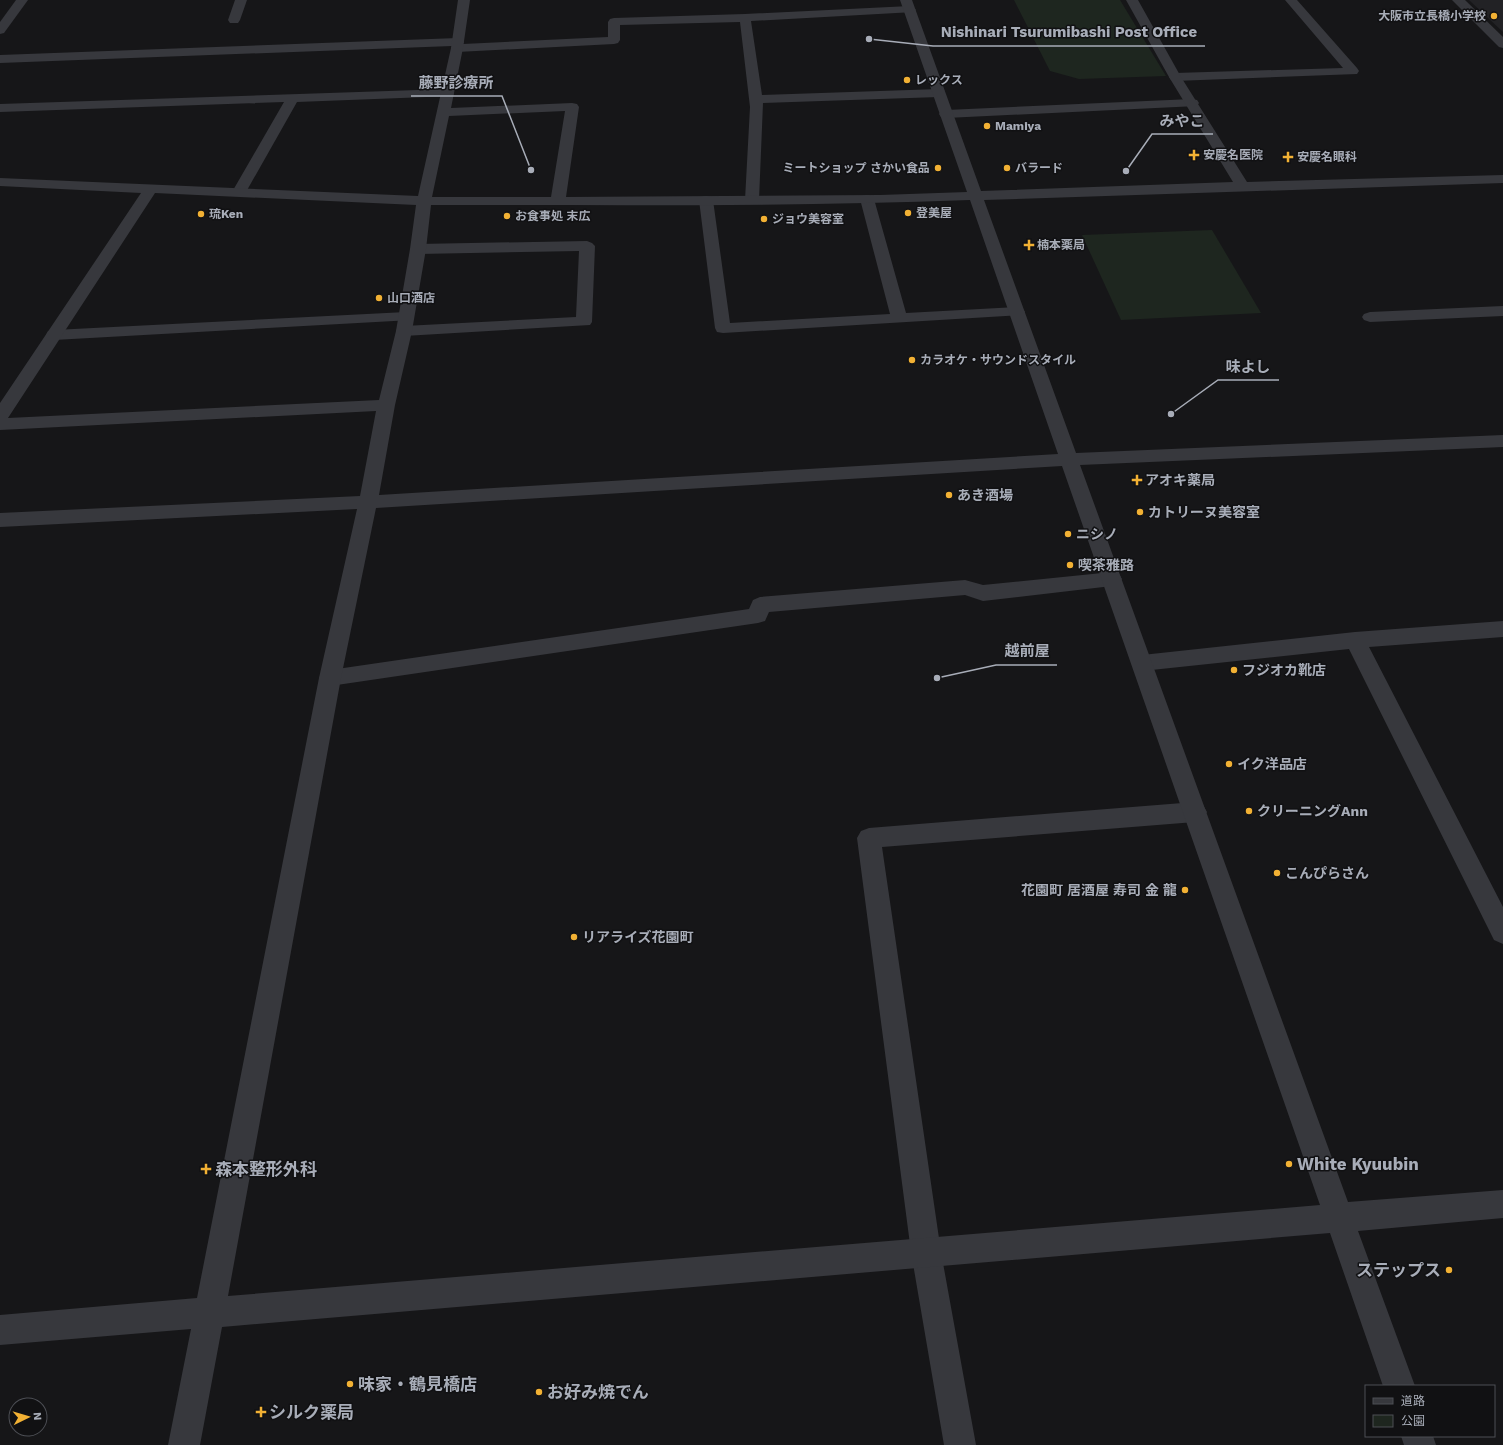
<svg xmlns="http://www.w3.org/2000/svg" width="1503" height="1445" viewBox="0 0 1503 1445" font-family="'Work Sans','Noto Sans JP',sans-serif">
  <style>
    .built { fill: #222225 }
    .green { fill: #1e261f }
    .lines { fill: none; stroke-linecap: round; stroke-linejoin: round }
    .lane { fill: #37383d; fill-rule: evenodd }
    .street { fill: #37383d; fill-rule: evenodd }
    .poi-dot { fill: #f2b134; stroke: #111113; stroke-width: 1.5 }
    .labels { text-anchor: middle; stroke-width: 3; stroke-linejoin: round; paint-order: stroke }
    .far-poi-label { font-size: 12px; font-weight: bold; fill: #a8adb8; stroke: #111113; text-anchor: start }
    .poi-label { font-size: 14px; font-weight: bold; fill: #a8adb8; stroke: #111113; text-anchor: start }
    .near-poi-label { font-size: 17px; font-weight: bold; fill: #a8adb8; stroke: #111113; text-anchor: start }
    .leader { fill: none; stroke: #a8adb8; stroke-width: 1.5 }
    .callout-dot { fill: #a8adb8; stroke: #111113; stroke-width: 1.5 }
    .callout-label { font-size: 15px; text-anchor: middle; font-weight: bold; fill: #a8adb8; stroke: #111113; stroke-width: 3; stroke-linejoin: round; paint-order: stroke }
  </style>
  <rect width="100%" height="100%" fill="#161618"/>
  <path class="built" d="M1469,0h34v32z"/>
  <g class="green">
    <path d="M1014,0h106l46,76 -87,3 -29,-8z"/>
    <path d="M1212,230l49,83 -140,7 -39,-85z"/>
  </g>
  <g class="lines">
    <g class="lane">
      <path d="M16,0h12l-24,33 -4,1v-12z"/>
      <path d="M235,0h12l-7,20 -2,3h-8l-2,-3z"/>
      <path d="M1285,0h12l60,68 2,3 -2,3 -182,7 -4,-1 -2,-3 2,-3 4,-1 168,-5z"/>
      <path d="M910,6l4,2 2,2 -2,2 -163,9 11,74 177,-6 5,1 1,3 -1,3 -5,1 -176,6 -4,97 -2,3 -5,1 -5,-1 -2,-3 5,-93 -10,-85 -120,3v15l-2,3 -4,1 -157,8 -4,-1 -2,-3 1,-2 -452,17v-8l458,-17 4,1 2,3 -1,2 145,-7v-15l2,-3 4,-1 131,-4z"/>
      <path d="M448,89l5,1 1,3 -1,3 -156,6 -51,90 -2,3 -5,1 -5,-1 -2,-3 52,-90 -284,10v-8z"/>
      <path d="M1192,99l5,1 2,3 -2,3 -251,12 -5,-1 -2,-3 2,-3 5,-1z"/>
      <path d="M867,195l5,1 2,3 32,114 111,-6 6,2 2,3 -2,3 -300,18 -6,-1 -2,-4 -16,-128 2,-3 5,-1 5,1 2,3 17,123 160,-9 -30,-115 2,-3z"/>
      <path d="M587,241l5,2 3,3 -3,76 -2,3 -186,11 -6,-1 -2,-4 2,-4 6,-1 172,-9 3,-66 -161,3 -5,-2 -3,-3 3,-3 5,-2z"/>
      <path d="M406,312l6,2 2,3 -2,3 -358,20 -6,-1 -2,-4 2,-4 6,-1z"/>
      <path d="M1112,572l7,2 3,5 -3,5 -7,2 -129,15 -18,-6 -196,17 -4,9 -7,2 -428,63 -8,-2 -3,-6 3,-6 8,-2 419,-61 4,-9 7,-3 205,-17 18,5z"/>
      <path d="M1503,621v16l-134,10 134,260v37l-9,-4 -145,-291 -207,22 -7,-2 -4,-6 4,-6 7,-2 213,-23z"/>
      <path d="M1195,802l8,3 4,7 -4,7 -8,3 -313,25 59,405 35,193h-32l-33,-193 -54,-414 4,-7 8,-3z"/>
    </g>
    <g class="street">
      <path d="M458,0h12l-7,48 -12,60 121,-5 5,1 2,3 -13,90 314,-2 87,-3 -67,-192h12l69,191 252,-9 -64,-105 -43,-77h12l43,77 66,105 256,-7v8l-519,17 92,253 427,-18v12l-423,18 268,737 155,-12v28l-145,13 57,155h-32l-53,-153 -1108,94 -22,118h-32l23,-116 -191,16v-30l197,-17 122,-620 38,-169 -357,18v-14l360,-17 16,-85 -376,19v-27l141,-210 -141,-7v-8l418,18 33,-148zM565,111l-14,86h-119l17,-81zM155,193l261,12 -6,44 -14,82 -17,69 -371,18zM970,200l88,254 -679,41 16,-90 17,-74 14,-82 5,-44c179,0 359,2 539,-5zM1062,466l258,739 -1092,91 113,-618 35,-170z"/>
      <path d="M1452,0h13l38,37v11l-4,-1z"/>
      <path d="M1503,306v10l-133,6 -6,-2 -2,-3 2,-3 6,-2z"/>
      <path d="M1401,1436h32l3,9h-32z"/>
    </g>
  </g>
  <g class="poi-dot">
    <circle cx="1494" cy="16" r="4"/>
    <circle cx="907" cy="80" r="4"/>
    <circle cx="987" cy="126" r="4"/>
    <path d="M1192 149h4v4h4v4h-4v4h-4v-4h-4v-4h4z"/>
    <path d="M1286 151h4v4h4v4h-4v4h-4v-4h-4v-4h4z"/>
    <circle cx="938" cy="168" r="4"/>
    <circle cx="1007" cy="168" r="4"/>
    <circle cx="908" cy="213" r="4"/>
    <circle cx="201" cy="214" r="4"/>
    <circle cx="507" cy="216" r="4"/>
    <circle cx="764" cy="219" r="4"/>
    <path d="M1027 239h4v4h4v4h-4v4h-4v-4h-4v-4h4z"/>
    <circle cx="379" cy="298" r="4"/>
    <circle cx="912" cy="360" r="4"/>
    <path d="M1135 474h4v4h4v4h-4v4h-4v-4h-4v-4h4z"/>
    <circle cx="949" cy="495" r="4"/>
    <circle cx="1140" cy="512" r="4"/>
    <circle cx="1068" cy="534" r="4"/>
    <circle cx="1070" cy="565" r="4"/>
    <circle cx="1234" cy="670" r="4"/>
    <circle cx="1229" cy="764" r="4"/>
    <circle cx="1249" cy="811" r="4"/>
    <circle cx="1277" cy="873" r="4"/>
    <circle cx="1185" cy="890" r="4"/>
    <circle cx="574" cy="937" r="4"/>
    <circle cx="1289" cy="1164" r="4"/>
    <path d="M204 1163h4v4h4v4h-4v4h-4v-4h-4v-4h4z"/>
    <circle cx="1449" cy="1270" r="4"/>
    <circle cx="350" cy="1384" r="4"/>
    <circle cx="539" cy="1392" r="4"/>
    <path d="M259 1406h4v4h4v4h-4v4h-4v-4h-4v-4h4z"/>
  </g>
  <g class="labels">
    <g class="far-poi-label">
      <text x="1486" y="20" text-anchor="end">大阪市立長橋小学校</text>
      <text x="915" y="84">レックス</text>
      <text x="995" y="130">Mamiya</text>
      <text x="1203" y="159">安慶名医院</text>
      <text x="1297" y="161">安慶名眼科</text>
      <text x="930" y="172" text-anchor="end">ミートショップ さかい食品</text>
      <text x="1015" y="172">バラード</text>
      <text x="916" y="217">登美屋</text>
      <text x="209" y="218">琉Ken</text>
      <text x="515" y="220">お食事処 末広</text>
      <text x="772" y="223">ジョウ美容室</text>
      <text x="1037" y="249">楠本薬局</text>
      <text x="387" y="302">山口酒店</text>
      <text x="920" y="364">カラオケ・サウンドスタイル</text>
    </g>
    <g class="poi-label">
      <text x="1145" y="485">アオキ薬局</text>
      <text x="957" y="500">あき酒場</text>
      <text x="1148" y="517">カトリーヌ美容室</text>
      <text x="1076" y="539">ニシノ</text>
      <text x="1078" y="570">喫茶雅路</text>
      <text x="1242" y="675">フジオカ靴店</text>
      <text x="1237" y="769">イク洋品店</text>
      <text x="1257" y="816">クリーニングAnn</text>
      <text x="1285" y="878">こんぴらさん</text>
      <text x="1177" y="895" text-anchor="end">花園町 居酒屋 寿司 金 龍</text>
      <text x="582" y="942">リアライズ花園町</text>
    </g>
    <g class="near-poi-label">
      <text x="1297" y="1170">White Kyuubin</text>
      <text x="215" y="1175">森本整形外科</text>
      <text x="1441" y="1276" text-anchor="end">ステップス</text>
      <text x="358" y="1390">味家・鶴見橋店</text>
      <text x="547" y="1398">お好み焼でん</text>
      <text x="269" y="1418">シルク薬局</text>
    </g>
  </g>
  <path class="leader" d="M869 39L933 46H1205M531 170L502 96H411M1126 171L1152 134H1213M1171 414L1218 380H1279M937 678L996 665H1057"/>
  <g class="callout-dot">
    <circle cx="869" cy="39" r="4"/>
    <circle cx="531" cy="170" r="4"/>
    <circle cx="1126" cy="171" r="4"/>
    <circle cx="1171" cy="414" r="4"/>
    <circle cx="937" cy="678" r="4"/>
  </g>
  <g class="callout-label">
    <text x="1069" y="37">Nishinari Tsurumibashi Post Office</text>
    <text x="456" y="88">藤野診療所</text>
    <text x="1182" y="126">みやこ</text>
    <text x="1248" y="372">味よし</text>
    <text x="1027" y="656">越前屋</text>
  </g>
  <rect x="1365" y="1385" width="130" height="52" fill="#111113" stroke="#4d4f55"/>
  <rect x="1373" y="1398" width="20" height="6" fill="#37383d" stroke="#4d4f55"/>
  <text x="1401" y="1405" font-size="12" fill="#a8adb8">道路</text>
  <rect x="1373" y="1415" width="20" height="12" fill="#1e261f" stroke="#4d4f55"/>
  <text x="1401" y="1425" font-size="12" fill="#a8adb8">公園</text>
  <g transform="translate(28 1417) rotate(85)"><circle r="19" fill="#111113" stroke="#4d4f55"/>
  <path d="M0-3L7 15L0 10L-7 15Z" fill="#f2b134"/>
  <text y="-6" font-size="11" font-weight="bold" text-anchor="middle" fill="#a8adb8">N</text>
  </g>
</svg>
